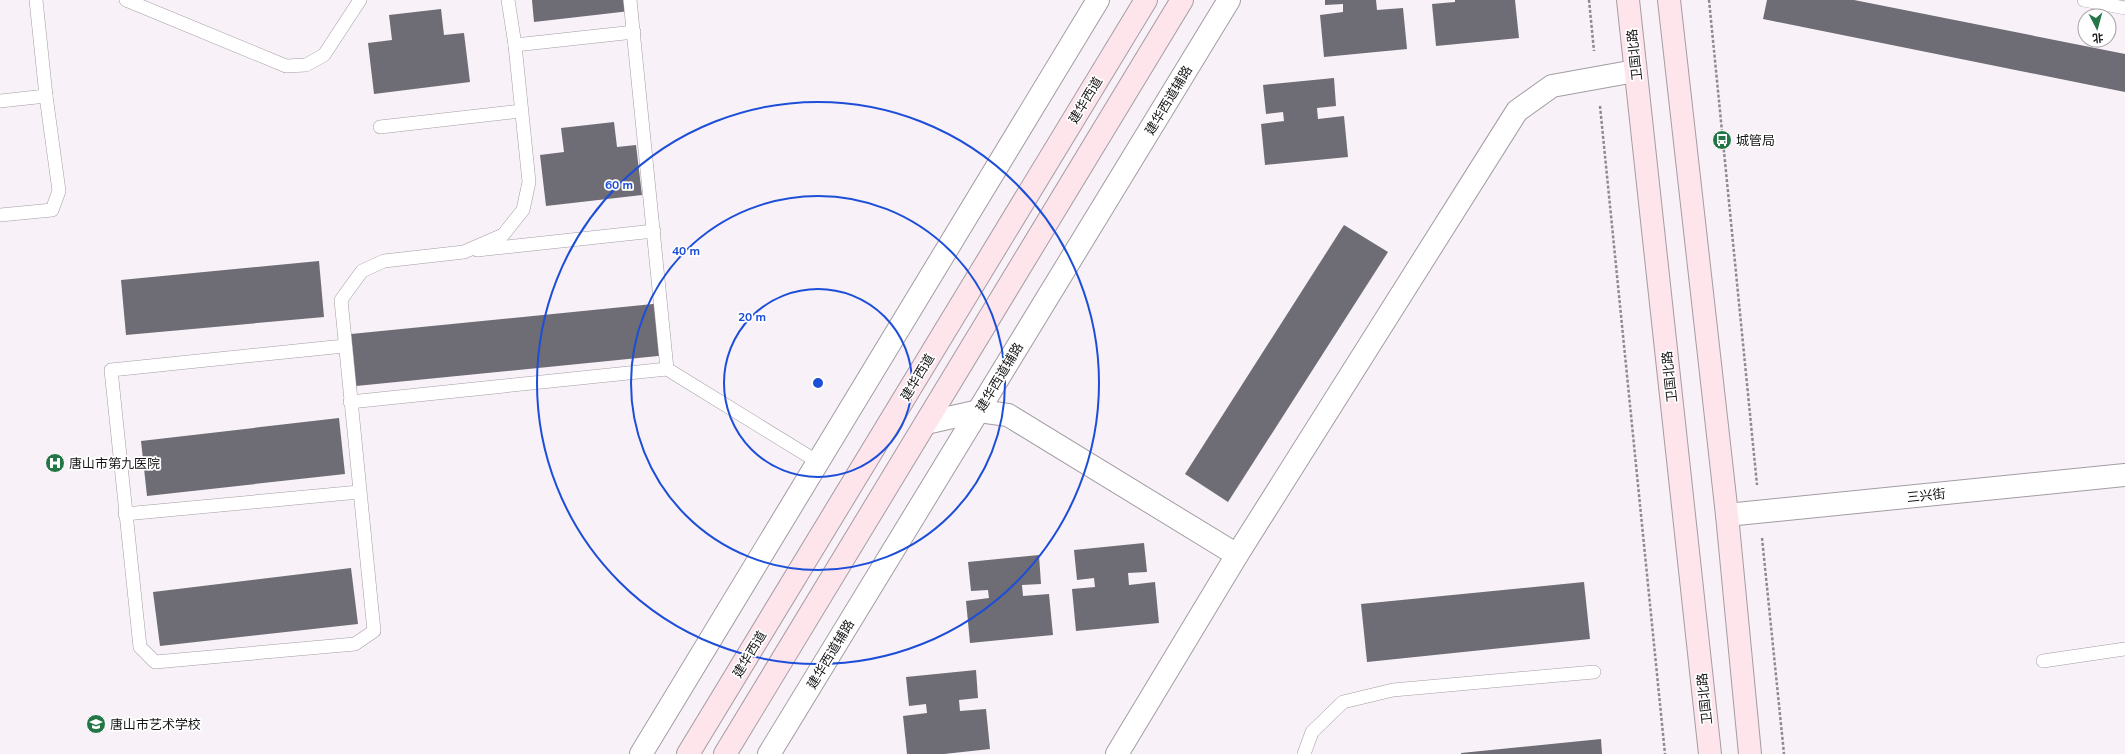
<svg xmlns="http://www.w3.org/2000/svg" width="2125" height="754" viewBox="0 0 2125 754" font-family="'Nunito Sans','Noto Sans SC',sans-serif">
  <style>
    .building { fill: #6e6c74 }
    .lines { fill: none; stroke-linecap: round; stroke-linejoin: round }
    .lane-casing { stroke: #a39da3; stroke-width: 14 }
    .street-casing { stroke: #a39da3; stroke-width: 24 }
    .secondary-casing { stroke: #a39da3; stroke-width: 24 }
    .path { stroke: #8f8a8f; stroke-width: 2.5; stroke-dasharray: 3 2; stroke-linecap: butt }
    .lane { stroke: #fff; stroke-width: 13 }
    .street { stroke: #fff; stroke-width: 22 }
    .secondary { stroke: #fee4eb; stroke-width: 22 }
    .ring { fill: none; stroke: #1d4ed8; stroke-width: 2 }
    .labels { text-anchor: middle; stroke-width: 3.5; stroke-linejoin: round; paint-order: stroke }
    .street-label { font-size: 13px; fill: #171517; stroke: #fff }
    .poi-label { font-size: 13px; fill: #171517; stroke: #fff; text-anchor: start }
    .centre { fill: #1d4ed8; stroke: #fff; stroke-width: 2 }
    .ring-label { font-size: 12px; text-anchor: middle; font-weight: bold; fill: #1d4ed8; stroke: #fff; stroke-width: 3.5; stroke-linejoin: round; paint-order: stroke }
  </style>
  <rect width="100%" height="100%" fill="#f8f1f8"/>
  <g class="building">
    <path d="M532,0h97l1,11 -96,11z"/>
    <path d="M1325,0h51l1,10 26,-2 4,41 -83,8 -4,-42 23,-3v-8l-18,1z"/>
    <path d="M1455,0h60l4,38 -83,8 -4,-42 23,-2z"/>
    <path d="M1767,0h87l271,54v38l-362,-73z"/>
    <path d="M441,9l3,26 20,-2 6,49 -96,12 -6,-51 24,-3 -3,-25z"/>
    <path d="M1334,78l2,28 -19,2 1,11 26,-3 4,41 -83,8 -4,-41 23,-3 -1,-9 -17,2 -3,-29z"/>
    <path d="M614,122l3,25 19,-2 6,50 -96,11 -6,-51 24,-3 -3,-24z"/>
    <path d="M1344,225l44,27 -160,250 -43,-28z"/>
    <path d="M319,261l5,56 -198,18 -5,-55z"/>
    <path d="M663,303l5,52 -312,31 -5,-52z"/>
    <path d="M339,418l6,56 -198,22 -6,-55z"/>
    <path d="M1144,543l3,29 -19,1 1,12 26,-3 4,41 -83,8 -4,-42 23,-2 -1,-9 -17,2 -3,-30z"/>
    <path d="M1039,555l2,29 -19,1 1,11 26,-2 4,41 -83,8 -4,-42 23,-3 -1,-8 -17,1 -3,-29z"/>
    <path d="M351,568l7,56 -198,22 -7,-54z"/>
    <path d="M1584,582l6,57 -223,23 -6,-58z"/>
    <path d="M976,670l2,28 -19,2 1,11 26,-2 4,40 -46,5h-37l-4,-38 24,-3 -1,-9 -17,2 -3,-29z"/>
    <path d="M1601,739l1,15h-141v-1z"/>
  </g>
  <g class="lines">
    <defs>
      <g id="lane">
        <path d="M126,0l160,66 20,-1 18,-10 36,-55"/>
        <path d="M2084,0l41,8"/>
        <path d="M515,45l119,-13"/>
        <path d="M0,101l46,-5 -10,-96"/>
        <path d="M380,127l141,-16"/>
        <path d="M0,215l52,-5 7,-19 -13,-95"/>
        <path d="M477,250l177,-19"/>
        <path d="M344,346l-233,24 29,277 15,15 200,-18 19,-13 -33,-331 21,-29 22,-10 80,-9 39,-17 20,-25 6,-28 -14,-137 -7,-45"/>
        <path d="M667,369l151,93"/>
        <path d="M350,402l317,-33 -37,-369"/>
        <path d="M125,514l234,-22"/>
        <path d="M2043,661l82,-12"/>
        <path d="M1304,754l8,-22 31,-30 50,-12 201,-18"/>
      </g>
      <g id="street">
        <path d="M926,423l53,-12 29,4 229,140"/>
        <path d="M1727,515l398,-40"/>
        <path d="M641,754l457,-754"/>
        <path d="M769,754l460,-754"/>
        <path d="M1117,754l120,-199 280,-444 35,-25 83,-15"/>
      </g>
      <g id="secondary">
        <path d="M1628,0l82,754"/>
        <path d="M1669,0l58,515 23,239"/>
        <path d="M688,754l458,-754"/>
        <path d="M725,754l457,-754"/>
      </g>
    </defs>
    <use href="#lane" class="lane-casing"/>
    <use href="#street" class="street-casing"/>
    <use href="#secondary" class="secondary-casing"/>
    <g class="path">
      <path d="M1589,0l5,51"/>
      <path d="M1709,0l48,485"/>
      <path d="M1600,106l65,648"/>
      <path d="M1762,538l22,216"/>
    </g>
    <use href="#lane" class="lane"/>
    <use href="#street" class="street"/>
    <use href="#secondary" class="secondary"/>
  </g>
  <g class="ring">
    <circle cx="818" cy="383" r="94"/>
    <circle cx="818" cy="383" r="187"/>
    <circle cx="818" cy="383" r="281"/>
  </g>
  <defs>
    <symbol id="bus-disc" viewBox="-11 -11 22 22"><circle r="9.5" fill="#247647" stroke="#fff"/><path d="M-5-6H5V4H4V6H2V4H-2V6H-4V4H-5ZM-3.5-4V0h7V-4ZM-3.5 1.2v1.5H-2V1.2ZM2 1.2v1.5H3.5V1.2Z" fill="#fff"/></symbol>
    <symbol id="hospital-disc" viewBox="-11 -11 22 22"><circle r="9.5" fill="#247647" stroke="#fff"/><path d="M-5-5h3v3.5h4V-5h3V5h-3V1.5h-4V5h-3Z" fill="#fff"/></symbol>
    <symbol id="university-disc" viewBox="-11 -11 22 22"><circle r="9.5" fill="#247647" stroke="#fff"/><path d="M0-5L7-2L0 1L-7-2ZM-4 1L0 2.5L4 1V4Q0 6-4 4Z" fill="#fff"/></symbol>
  </defs>
  <g fill-rule="evenodd">
    <use href="#bus-disc" x="1711" y="129" width="22" height="22"/>
    <use href="#hospital-disc" x="44" y="452" width="22" height="22"/>
    <use href="#university-disc" x="85" y="713" width="22" height="22"/>
  </g>
  <g class="labels">
    <g class="street-label">
      <text transform="translate(1634 55) rotate(-96)" y="5">卫国北路</text>
      <text transform="translate(1085 100) rotate(-59)" y="5">建华西道</text>
      <text transform="translate(1168 100) rotate(-59)" y="5">建华西道辅路</text>
      <text transform="translate(917 377) rotate(-59)" y="5">建华西道</text>
      <text transform="translate(999 377) rotate(-59)" y="5">建华西道辅路</text>
      <text transform="translate(1669 377) rotate(-96)" y="5">卫国北路</text>
      <text transform="translate(1926 495) rotate(-6)" y="5">三兴街</text>
      <text transform="translate(749 654) rotate(-59)" y="5">建华西道</text>
      <text transform="translate(830 654) rotate(-59)" y="5">建华西道辅路</text>
      <text transform="translate(1704 699) rotate(-96)" y="5">卫国北路</text>
    </g>
    <g class="poi-label">
      <text x="1736" y="145">城管局</text>
      <text x="69" y="468">唐山市第九医院</text>
      <text x="110" y="729">唐山市艺术学校</text>
    </g>
  </g>
  <circle cx="818" cy="383" r="6" class="centre"/>
  <g class="ring-label">
    <text x="619" y="189">60 m</text>
    <text x="686" y="255">40 m</text>
    <text x="752" y="321">20 m</text>
  </g>
  <g transform="translate(2097 28) rotate(174)"><circle r="19" fill="#ffffff" stroke="#a2a1a2"/>
  <path d="M0-3L7 15L0 10L-7 15Z" fill="#247647"/>
  <text y="-6" font-size="11" font-weight="bold" text-anchor="middle" fill="#171517">北</text>
  </g>
</svg>
